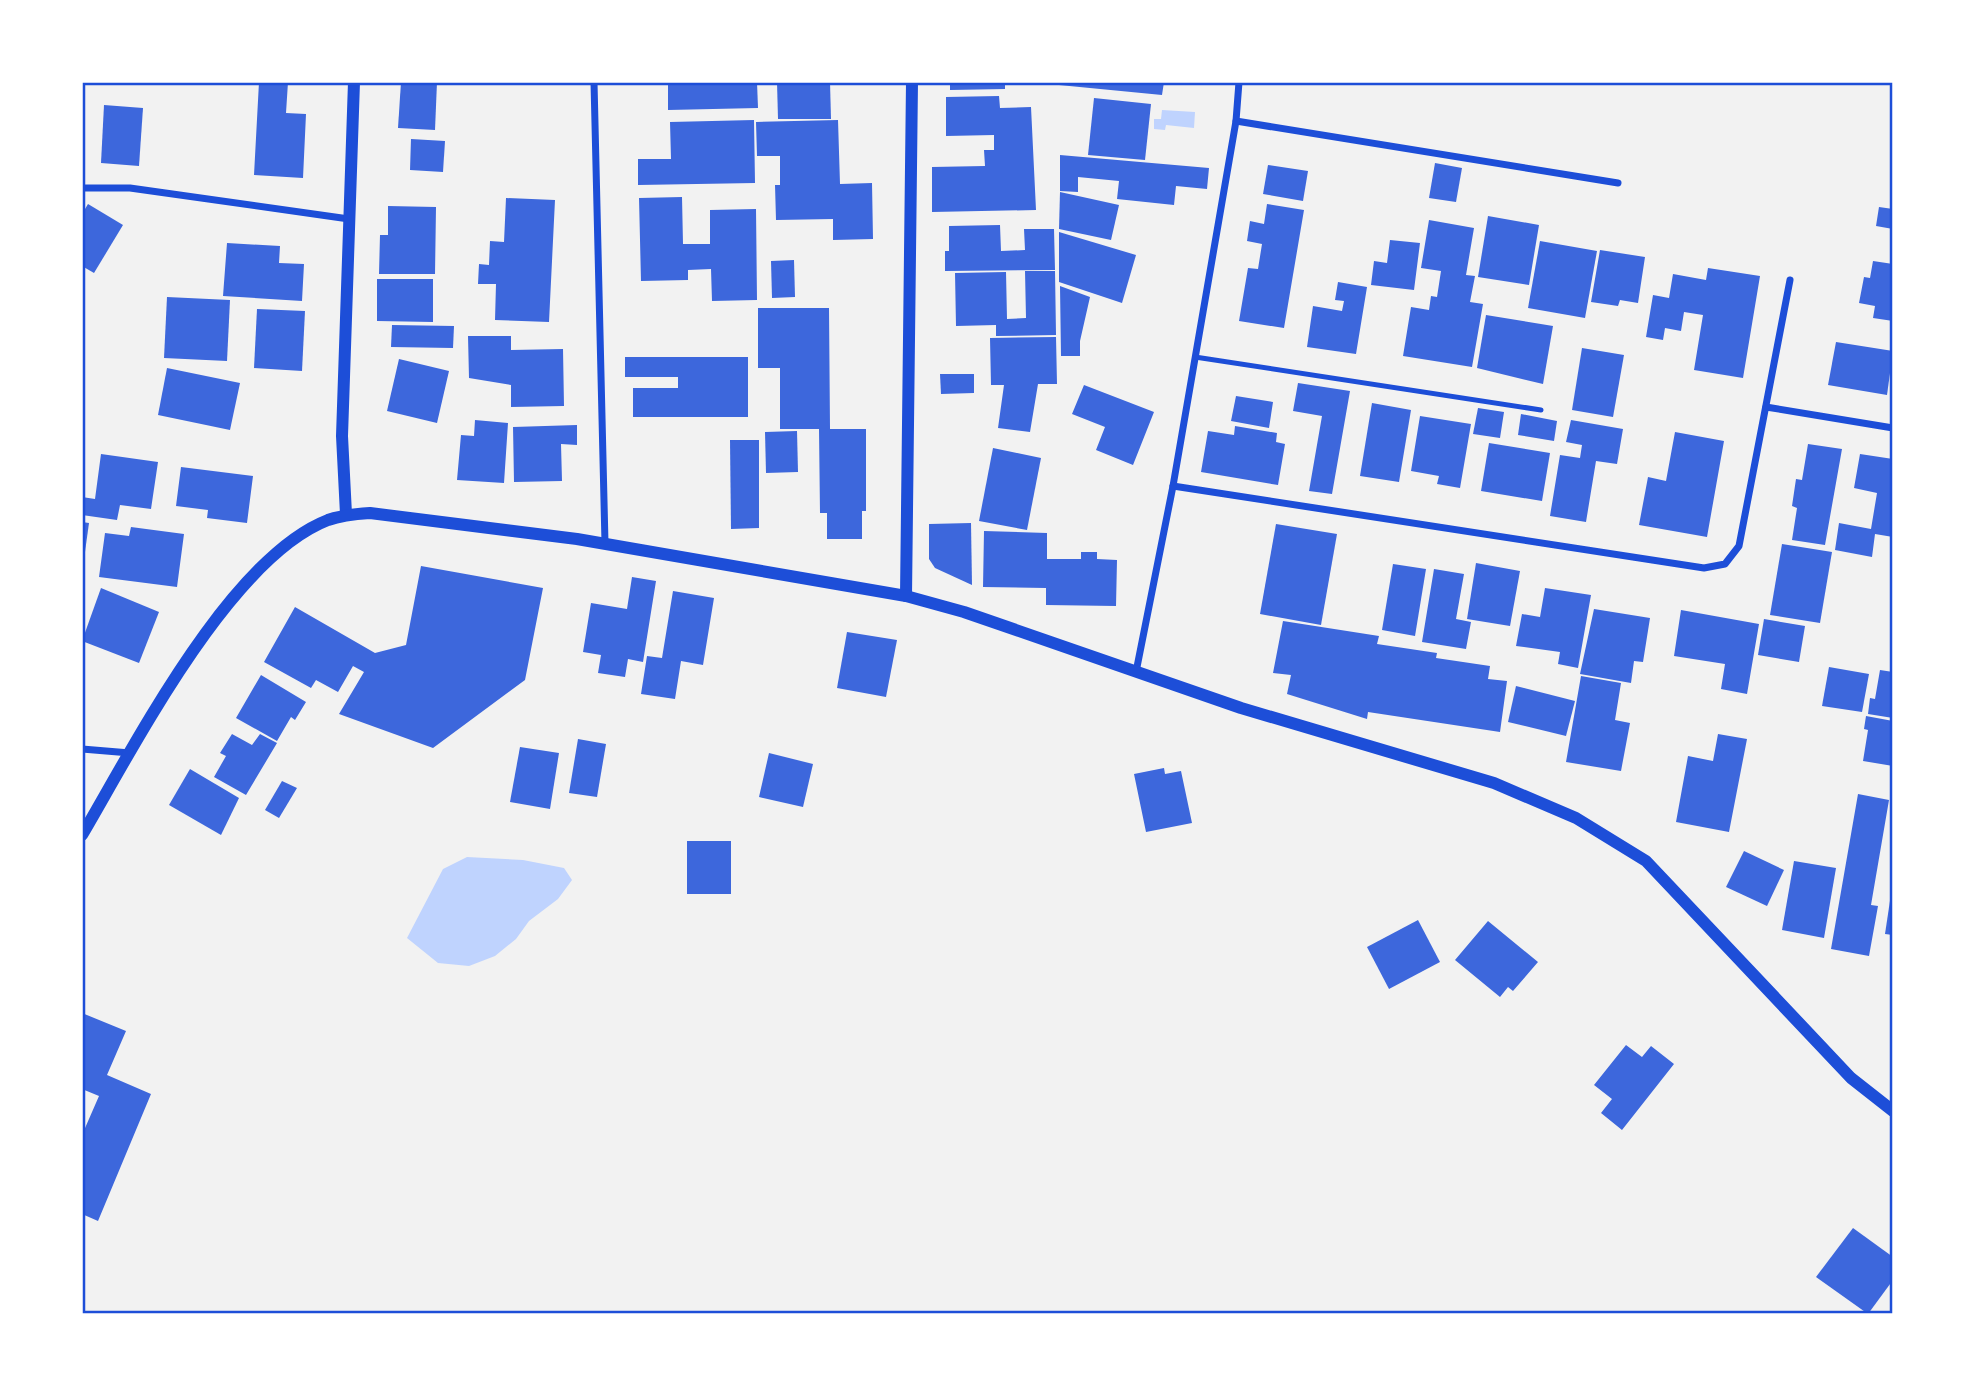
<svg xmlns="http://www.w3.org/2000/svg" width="1975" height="1396" viewBox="0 0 1975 1396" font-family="Helvetica,sans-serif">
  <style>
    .water { fill: #bfd3fe }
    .building { fill: #3d67dc }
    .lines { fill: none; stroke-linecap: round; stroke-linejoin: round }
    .service { stroke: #1d4ed8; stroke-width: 5 }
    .minor { stroke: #1d4ed8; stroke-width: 7 }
    .tertiary { stroke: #1d4ed8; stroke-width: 12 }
    .neatline { fill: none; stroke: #1d4ed8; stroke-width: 2.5 }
  </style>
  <rect width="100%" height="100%" fill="#f2f2f2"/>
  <g class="water">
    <path d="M1162,110l33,2 -1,16 -28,-3 -1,5 -11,-1v-10h7z"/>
    <path d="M467,857l56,3 41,8 8,12 -14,19 -29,22 -13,18 -21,17 -26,10 -31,-3 -31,-25 36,-69z"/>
  </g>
  <g class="building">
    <path d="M259,82h29l-2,31 20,1 -3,64 -49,-3z"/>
    <path d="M401,82h36l-2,48 -37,-2z"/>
    <path d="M668,82h89l1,26 -90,2z"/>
    <path d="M777,82h53l1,37h-53z"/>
    <path d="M950,82h55v7l-55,1z"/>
    <path d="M1059,82h105l-2,13 -103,-10z"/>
    <path d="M999,96l1,12 31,-1 5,103 -104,2v-45l53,-1 -1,-16h10v-15l-48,1v-39z"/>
    <path d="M1094,98l57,6 -6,56 -57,-5z"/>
    <path d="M104,105l39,3 -4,58 -38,-3z"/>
    <path d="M754,120l1,63 -117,2v-26h33l-1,-37z"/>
    <path d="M838,120l2,64 32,-1 1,56 -40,1v-21l-57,1 -1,-35h5v-29h-23l-1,-34z"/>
    <path d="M411,139l34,2 -2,31 -33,-2z"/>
    <path d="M1060,155l149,13 -2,21 -31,-3 -2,19 -57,-6 2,-18 -41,-4v15l-18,-1z"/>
    <path d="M1435,163l27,5 -6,34 -27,-4z"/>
    <path d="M1268,165l40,6 -5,30 -40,-7z"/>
    <path d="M1060,192l59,13 -8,35 -52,-11z"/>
    <path d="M682,197l1,47h27v-34l46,-1 1,91 -45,1 -1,-32 -23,1v10l-47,1 -2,-83z"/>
    <path d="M506,198l49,2 -6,122 -54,-2 1,-36h-18l1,-20 10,1 1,-24 14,1z"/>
    <path d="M88,204l35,21 -29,48 -12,-7v-52z"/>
    <path d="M1267,204l37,6 -20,118 -45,-7 9,-53 10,1 4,-25 -15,-3 3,-20 14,3z"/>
    <path d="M388,206l48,1 -1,67h-56l1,-39h8z"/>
    <path d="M1879,207l14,2v20l-17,-3z"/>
    <path d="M1488,216l51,9 -10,60 -51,-8z"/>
    <path d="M1429,220l45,8 -8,47 9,1 -5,26 13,2 -11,63 -69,-11 8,-49 18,3 2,-14 6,1 4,-26 -20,-3z"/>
    <path d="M1000,225l1,26 24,-1 -1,-21h30l1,41 -110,1v-20h4v-25z"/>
    <path d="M1059,232l77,23 -14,48 -63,-21z"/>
    <path d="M1390,240l30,3 -6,47 -43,-5 3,-24 13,2z"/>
    <path d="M1540,241l57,10 -12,67 -57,-10z"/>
    <path d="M227,243l53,3 -1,17 25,1 -2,37 -79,-5z"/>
    <path d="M1600,250l45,7 -7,46 -18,-3 -2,6 -27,-4z"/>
    <path d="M794,260l1,37 -23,1 -1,-37z"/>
    <path d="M1873,261l20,3v57l-20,-3 2,-12 -16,-3 5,-26 6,1z"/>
    <path d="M1708,268l52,8 -17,102 -49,-8 9,-55 -19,-3 -3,19 -16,-3 -2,12 -17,-3 7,-42 16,3 4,-24 33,6z"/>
    <path d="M1025,271h30l1,64 -60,1v-11l-40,1 -1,-53 51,-1 1,47 19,-1z"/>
    <path d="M377,279h56v43l-56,-1z"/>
    <path d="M1338,282l29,5 -11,67 -49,-7 6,-41 29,5 2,-10 -9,-1z"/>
    <path d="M1060,286l30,11 -10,44v15h-19z"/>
    <path d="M167,297l63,3 -3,61 -63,-3z"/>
    <path d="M758,308h71l1,121h36v82h-4v28h-35v-26h-7l-1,-84h-39v-61h-22z"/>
    <path d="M257,309l48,2 -3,60 -48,-3z"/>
    <path d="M1486,315l67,11 -10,58 -66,-16z"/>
    <path d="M392,325l62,1 -1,22 -62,-1z"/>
    <path d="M468,336h43v14l52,-1 1,57 -53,1v-22l-42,-7z"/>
    <path d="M1056,337l1,47h-19l-8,48 -32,-4 6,-43h-13l-1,-47z"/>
    <path d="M1836,342l57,9 -6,44 -59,-10z"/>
    <path d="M1582,348l42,7 -11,62 -41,-7z"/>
    <path d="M625,357h123v60h-115v-29h45v-11h-53z"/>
    <path d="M399,359l50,12 -12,52 -50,-12z"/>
    <path d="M167,368l73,15 -10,47 -72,-15z"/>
    <path d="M940,374h34v19l-33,1z"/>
    <path d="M1298,383l52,8 -18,103 -23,-3 13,-75 -29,-5z"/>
    <path d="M1084,385l70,27 -21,53 -37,-15 9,-23 -33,-13z"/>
    <path d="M1236,396l37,6 -4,26 -38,-7z"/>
    <path d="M1372,403l39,7 -12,72 -39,-6z"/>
    <path d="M1478,408l26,4 -4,26 -27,-4z"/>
    <path d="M1521,414l36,7 -3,20 -36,-6z"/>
    <path d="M1420,416l51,8 -11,64 -23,-4 2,-8 -28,-5z"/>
    <path d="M475,420l33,3 -4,60 -47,-3 4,-45 13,1z"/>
    <path d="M1571,420l52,9 -6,35 -21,-3 -10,61 -36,-6 10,-61 20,3 2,-13 -16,-3z"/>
    <path d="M577,425v20l-16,-1 1,37 -48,1 -1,-55z"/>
    <path d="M1235,426l42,7 -1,9 9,2 -7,41 -77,-13 7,-41 26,4z"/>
    <path d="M797,431l1,41 -32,1 -1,-41z"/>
    <path d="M1675,432l49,9 -17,96 -68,-12 9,-48 18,4z"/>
    <path d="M730,440h29v88l-28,1z"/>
    <path d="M1489,443l61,10 -8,48 -61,-10z"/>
    <path d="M1808,444l34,5 -17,96 -33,-5 5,-32 -5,-2 4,-27 6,1z"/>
    <path d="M993,448l48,10 -14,72 -48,-9z"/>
    <path d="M101,454l57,8 -7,47 -31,-4 -3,15 -35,-5v-18l13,2z"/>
    <path d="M1860,454l33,5v78l-18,-3 -3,23 -37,-7 4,-27 32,6 6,-36 -23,-5z"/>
    <path d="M181,467l72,9 -6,47 -40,-5 1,-8 -32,-4z"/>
    <path d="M82,522l7,1 -5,36h-2z"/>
    <path d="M971,523l1,62 -37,-17 -6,-9v-35z"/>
    <path d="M1276,524l61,10 -16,91 -61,-11z"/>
    <path d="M131,527l53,7 -7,53 -78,-10 6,-44 24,3z"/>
    <path d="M984,531l63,2v26h34v-7h16v7l20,1 -1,46 -70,-1v-17l-63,-1z"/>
    <path d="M1782,544l50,8 -12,71 -50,-8z"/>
    <path d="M1476,563l44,8 -10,55 -43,-7z"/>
    <path d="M1393,564l33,5 -11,67 -33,-6z"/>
    <path d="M421,566l122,22 -18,92 -92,68 -94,-34 25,-42 -11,-6 -15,26 -22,-12 -5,8 -47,-26 31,-55 80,46 31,-8z"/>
    <path d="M1434,569l30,5 -8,45 15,3 -5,27 -44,-7z"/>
    <path d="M632,577l24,4 -13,81 -15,-3 -3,18 -27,-4 3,-18 -18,-3 8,-49 36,6z"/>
    <path d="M101,588l58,24 -20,51 -57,-22z"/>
    <path d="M1545,588l46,7 -13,73 -20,-4 2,-12 -44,-6 6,-32 18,3z"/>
    <path d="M673,591l41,7 -11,67 -22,-4 -6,38 -34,-5 6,-38 15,2z"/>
    <path d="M1594,609l56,9 -7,44 -9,-1 -3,22 -51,-9z"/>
    <path d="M1681,610l78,14 -12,70 -26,-5 4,-25 -51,-8z"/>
    <path d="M1764,619l41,7 -6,36 -41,-7z"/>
    <path d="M1283,621l96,15 -2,8 60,9 -1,5 54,8 -2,13 19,2 -7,51 -132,-20 -1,7 -80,-25 4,-19 -18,-2z"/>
    <path d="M847,632l50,8 -11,57 -49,-9z"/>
    <path d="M1829,667l40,7 -7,38 -40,-6z"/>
    <path d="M1880,670l13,2v46l-25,-4 2,-16 5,1z"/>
    <path d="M261,675l45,27 -11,18 -4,-3 -14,24 -41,-23z"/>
    <path d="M1581,676l40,7 -6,37 15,3 -9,48 -55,-9z"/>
    <path d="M1516,686l59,15 -9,35 -58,-14z"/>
    <path d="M1866,716l27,5v45l-30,-5 5,-31 -4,-1z"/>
    <path d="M232,734l20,11 8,-11 17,9 -31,52 -32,-18 12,-21 -6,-3z"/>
    <path d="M1718,734l29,5 -18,93 -53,-10 12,-66 25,5z"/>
    <path d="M578,739l28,5 -9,53 -28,-4z"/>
    <path d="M520,747l39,6 -9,56 -40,-7z"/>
    <path d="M769,753l44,11 -10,43 -44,-10z"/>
    <path d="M1164,768l1,6 16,-3 11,52 -46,9 -12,-58z"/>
    <path d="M190,769l49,29 -18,37 -52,-30z"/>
    <path d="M282,781l15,7 -18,30 -14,-8z"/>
    <path d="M1858,794l31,6 -18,105 7,1 -9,50 -38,-7z"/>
    <rect x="687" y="841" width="44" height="53"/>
    <path d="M1744,851l40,19 -17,36 -41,-19z"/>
    <path d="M1794,861l42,7 -12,70 -42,-8z"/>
    <path d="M1891,894h2v41l-8,-1z"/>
    <path d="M1418,920l22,42 -51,27 -22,-42z"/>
    <path d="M1488,921l50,41 -25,29 -5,-4 -8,10 -45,-37z"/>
    <path d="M82,1013l44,18 -19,44 44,19 -53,127 -16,-7v-79l17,-39 -17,-7 3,-23 -3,-1z"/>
    <path d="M1626,1045l16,12 9,-11 23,18 -52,66 -21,-17 11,-14 -18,-14z"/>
    <path d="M1853,1228l40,29v23l-25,34 -52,-37z"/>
  </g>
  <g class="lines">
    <path class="service" d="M1195,357l346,53"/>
    <g class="minor">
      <path d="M594,82l11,461"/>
      <path d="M1236,121l382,62"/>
      <path d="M82,188h48l219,31"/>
      <path d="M1766,407l127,21"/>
      <path d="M1173,486l531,82 21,-4 14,-18 51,-266"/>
      <path d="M1136,672l37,-186 63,-365 3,-39"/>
      <path d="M82,749l48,4"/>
    </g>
    <g class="tertiary">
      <path d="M346,514l-4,-78 12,-354"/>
      <path d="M906,596l6,-514"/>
      <path d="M82,835c53,-90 148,-277 246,-315 14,-5 27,-6 42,-7l207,26 329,57 58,16 277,96 253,75 82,35 70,43 205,217 42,33"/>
    </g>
  </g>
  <rect width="1975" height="1396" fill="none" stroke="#ffffff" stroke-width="168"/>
  <rect x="84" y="84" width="1807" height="1228" class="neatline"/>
</svg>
